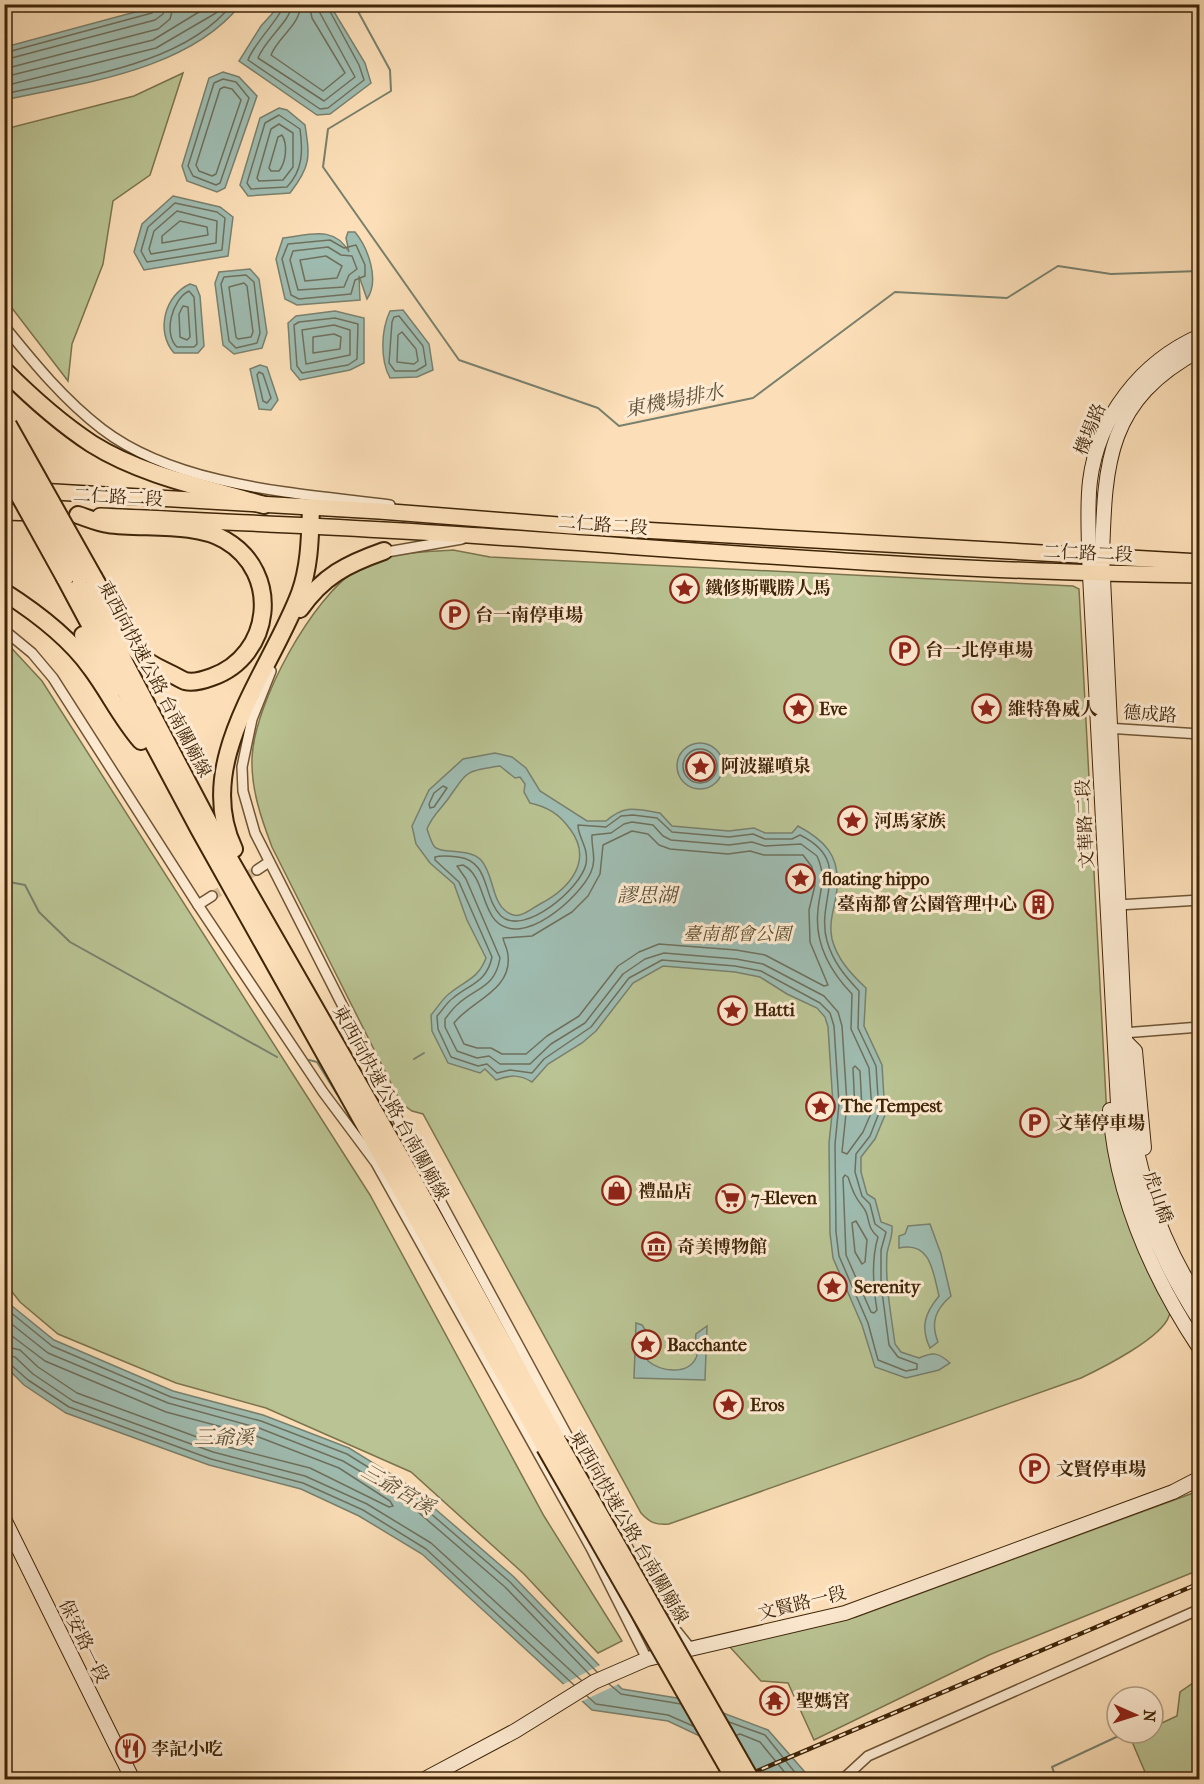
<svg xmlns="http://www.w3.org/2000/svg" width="1204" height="1784" viewBox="0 0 1204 1784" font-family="'IM FELL French Canon','Noto Serif TC',serif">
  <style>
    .green { fill: #bac393; stroke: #7c744e; stroke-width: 1.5 }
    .water { fill: #9fbcb1; stroke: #79806d; stroke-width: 1.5; fill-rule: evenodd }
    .pier { fill: #fcdfb8 }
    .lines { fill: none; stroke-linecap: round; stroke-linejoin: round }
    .shore { stroke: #6f705c; stroke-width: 1.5 }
    .stream { stroke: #79806d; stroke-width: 2 }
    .street-tunnel { stroke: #d6ba95; stroke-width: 9; stroke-dasharray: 9 4.5; stroke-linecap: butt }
    .street-casing { stroke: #6e5434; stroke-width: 12 }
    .secondary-casing { stroke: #3f2508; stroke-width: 16 }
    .primary-casing { stroke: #3f2508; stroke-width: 18 }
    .highway-casing { stroke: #3f2508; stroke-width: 20 }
    .street { stroke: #fdead1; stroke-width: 9 }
    .secondary { stroke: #fdead1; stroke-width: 14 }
    .primary { stroke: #fcdfb8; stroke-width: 15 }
    .highway { stroke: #fcdfb8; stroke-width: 16 }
    .rail-casing { stroke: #3f2508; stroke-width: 4.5 }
    .rail { stroke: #fdead1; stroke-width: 2; stroke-dasharray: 7; stroke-linecap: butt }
    .highway-bridge-casing { stroke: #3f2508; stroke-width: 20; stroke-linecap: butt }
    .highway-bridge { stroke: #fcdfb8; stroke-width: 16 }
    .labels { text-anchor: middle; stroke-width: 6; stroke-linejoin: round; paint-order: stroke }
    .street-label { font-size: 18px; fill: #3f2508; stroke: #fdead1 }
    .poi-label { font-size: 18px; font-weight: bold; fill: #3f2508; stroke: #fdead1; text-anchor: start }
    .park-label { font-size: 18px; font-style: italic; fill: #5e4c2b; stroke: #fdead1 }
    .water-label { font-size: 20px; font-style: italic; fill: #5c523b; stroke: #fdead1 }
  </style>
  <rect width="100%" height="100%" fill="#fcdfb8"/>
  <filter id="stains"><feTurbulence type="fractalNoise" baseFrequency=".00333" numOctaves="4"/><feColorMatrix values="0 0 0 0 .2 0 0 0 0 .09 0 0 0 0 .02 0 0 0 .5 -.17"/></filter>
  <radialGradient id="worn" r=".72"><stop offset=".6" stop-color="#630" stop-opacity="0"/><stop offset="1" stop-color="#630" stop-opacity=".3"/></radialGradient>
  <g class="green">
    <path d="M183,73l-33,102 -37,26 -10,63 -31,80 -4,37 -63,-82v-170l129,-33z"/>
    <path d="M453,550l37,7 583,29 6,3 29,547 61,166c1,4 2,10 0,14 -7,22 -67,52 -88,62l-412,146c-13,1 -19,-1 -28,-11l-218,-399 -11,-3 -11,-8 -129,-256c-11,-29 -21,-58 -20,-89 2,-54 60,-162 107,-190 28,-16 63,-16 94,-18z"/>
    <path d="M4,640l38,41 328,514 174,321 78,125 -24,12 -74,-79 -113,-102 -145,-64 -90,-25 -118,-49 -38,-32 -15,-19z"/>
    <path d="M1199,1488v82l-210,85 -175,85 -26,-57 -27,-2 -32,-35 127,-29 337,-124z"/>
    <path d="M1199,1679v100h-51l-18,-42 10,-4h13v-6l24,-11 3,-24z"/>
  </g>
  <g class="water">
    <path d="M161,5h79c-51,65 -158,78 -235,95v-53z"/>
    <path d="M280,5h50l35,58 6,20 -41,31 -13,1 -78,-54 22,-35z"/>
    <path d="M223,72l16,5 18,19 -32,92 -8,4 -30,-11 -5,-15 27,-88z"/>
    <path d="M279,108l8,2 18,15c5,32 6,41 -15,68l-42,3 -8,-11 20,-67z"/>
    <path d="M173,196l47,11 13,10 -5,39 -84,14 -10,-18 8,-28z"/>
    <path d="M348,232h7c13,16 25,48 12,67l-8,-23 1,24 -63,5 -12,-6 -9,-40 7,-21c27,-3 51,-13 66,14l-3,-14z"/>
    <path d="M250,269l9,10 8,54 -5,15 -28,6 -11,-9 -8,-62 4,-11z"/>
    <path d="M190,284l6,2 4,10 4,50 -6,7h-24c-19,-22 -9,-58 16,-69z"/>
    <path d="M403,310l26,34 4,26 -16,7 -27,1c-10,-18 -9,-48 0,-67z"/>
    <path d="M335,311l29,7v45l-14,7 -50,10 -9,-11 -3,-46 8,-7z"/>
    <path d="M260,365l7,2 11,33 -7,10 -12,-1 -9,-40z"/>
    <circle cx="700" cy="766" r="23"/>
    <path d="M495,753l17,4 14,11 14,23 47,30h19c19,-17 30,-12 54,-8l12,13 57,5 25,-3 11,5h27l6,-7c26,14 42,29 39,62 -1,17 -9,32 -5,51 5,20 19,35 34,49l-2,38 18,39 3,50 -10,24 -14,18v15l6,22 8,5 6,23 11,4c1,11 -4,19 -5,28 -2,30 4,60 8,90l6,8 18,6c14,-6 19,-6 31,5l-11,7 -33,8 -31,-11 -13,-42 -29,-67 -3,-25 -1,-90 4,-38 -5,-78 -3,-10 -8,-9 -30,-14 -27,-17 -25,-5 -72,-6 -30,17 -37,48 -14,12 -34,21 -16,18c-13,-8 -22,-7 -36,-2l-11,-11 -5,4 -32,-10 -16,-32 -1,-16c6,-7 12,-17 19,-22 16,-13 28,-14 36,-35l-19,-38 -13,-36 -24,-21 -14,-19 -4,-18 17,-36 34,-31zM500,766l15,12 5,-1 5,7 -1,8 6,11c18,4 29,11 40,26 24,32 -1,60 -30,75 -11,6 -21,17 -33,8 -16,-11 -13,-38 -26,-52 -13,-13 -40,-5 -47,-14 -3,-4 -5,-12 -7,-17 5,-13 13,-19 21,-30 20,-28 16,-28 52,-33z"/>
    <path d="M930,1224l11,30 10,42c-15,13 -21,26 -13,46l-8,6c-10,-21 -5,-35 9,-52 -6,-24 -8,-55 -40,-48v-12l6,-2 3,-8z"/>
    <path d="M4,1298l8,8 42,34 119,51 90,24 86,33 55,34 110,95 108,112 67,11 79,30 43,49h-54l-19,-25 -70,-33 -76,-11 -170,-156 -63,-38 -58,-27 -92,-24 -143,-52 -42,-28 -19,-19z"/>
    <path d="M636,1323l6,2 6,9 -4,16 4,11c12,10 39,15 48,-3 4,-7 -2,-16 0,-24l11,-8 -2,54 -71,-2z"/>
  </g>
  <path class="pier" d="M602,1664l19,19 -41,19 -18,-17z"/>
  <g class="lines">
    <g class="shore">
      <path d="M284,4c-1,11 -30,39 -36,56l72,49 8,-1 36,-28 -5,-15 -33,-61"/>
      <path d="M292,4c-1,17 -27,35 -34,54l66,43 31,-24 -35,-64 -2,-9"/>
      <path d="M301,4c-1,21 -23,33 -30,51l52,36 22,-18 -33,-55 -3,-14"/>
      <path d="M4,53l148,-40 5,-9"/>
      <path d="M4,60l151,-40 8,-6 2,-10"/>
      <path d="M4,69l154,-40 12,-10 4,-15"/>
      <path d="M4,77l149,-37 59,-36"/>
      <path d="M223,79l13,3 13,16 -29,85 -4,2 -23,-9 -5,-10 26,-83z"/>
      <path d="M4,86l152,-38 60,-35 7,-9"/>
      <path d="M224,87l8,2 9,11 -25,74 -4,2 -13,-5 -3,-6 24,-76z"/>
      <path d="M4,94c72,-16 181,-29 228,-90"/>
      <path d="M279,115l21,14c3,22 3,41 -13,58l-36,2 -4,-6 18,-60z"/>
      <path d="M279,124l14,9v34l-10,13 -24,1 -2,-3 14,-49z"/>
      <path d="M282,135c6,10 4,27 -3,36h-8l-2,-3 9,-31z"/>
      <path d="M175,203l42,9 8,6 -3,32 -75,12 -6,-11 7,-24z"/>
      <path d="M177,211l40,10 -1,22 -65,11 -2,-5 5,-18z"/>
      <path d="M180,221l27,6 1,8 -46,8v-7z"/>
      <path d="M330,240l14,8 12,-3 9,20v11l-10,4 -4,14 -52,5 -8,-4 -9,-36 6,-15z"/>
      <path d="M328,247l13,8 11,1 5,13 -8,6 -5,12 -46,3 -8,-30 3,-9z"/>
      <path d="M326,256l16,10 -5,12 -32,3 -5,-21z"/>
      <path d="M246,275l8,7 6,51 -3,10 -21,5 -7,-7 -8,-57 3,-7z"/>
      <path d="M244,283l3,3 6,46 -2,5 -13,2 -2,-2 -7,-50z"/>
      <path d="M189,291l5,6 3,47 -3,3h-17c-14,-13 -5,-48 12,-56z"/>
      <path d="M183,306l5,1 2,30 -3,3 -7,-3 -1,-23z"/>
      <path d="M399,316l24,30 3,19 -10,6h-21l-6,-8 3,-41 2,-5z"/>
      <path d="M335,318l23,6 -1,35 -9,6 -46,8 -5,-7 -3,-41 5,-3z"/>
      <path d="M334,325l16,5v25l-44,9 -4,-34z"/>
      <path d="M402,332l14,17 2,12 -4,3 -17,-2 1,-27z"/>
      <path d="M334,334l7,3 -1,12 -27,4v-16z"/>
      <path d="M259,372l4,2 8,24 -4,5 -4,-2 -6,-26z"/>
      <circle cx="700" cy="766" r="17"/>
      <circle cx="700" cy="766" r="10"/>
      <path d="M443,786l4,2 -13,19 -4,1 -1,-4 5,-11z"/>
      <path d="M633,815l24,3 15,14 57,5 24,-3 12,5h27l8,-4c55,27 15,64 27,106 6,21 18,35 32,50l-1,37 18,38 3,47 -9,23 -14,18 -1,18 7,24 8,8 5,20 11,8 -5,18v34l8,61 9,12 19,7v5l-11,2 -28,-11 -10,-37 -29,-67 -3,-24 -1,-88 4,-40 -5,-78 -4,-13 -10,-10 -59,-32 -26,-5 -73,-6 -33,18 -38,49 -47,32 -12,14 -22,-3 -13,3 -10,-9 -9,2 -27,-9 -13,-28 -1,-13c5,-5 10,-14 16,-18 17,-14 34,-16 39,-41l-33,-75 -24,-22v-3c7,-2 15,-1 23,0 33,4 24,40 43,59 23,21 80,-28 85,-52 3,-17 -8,-26 -8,-39l28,2 15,-11z"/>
      <path d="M632,822l21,3 10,11 8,4 58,5 23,-3 13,4 36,-2 16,12c10,22 3,32 1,54 -4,34 12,61 34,84l-1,35 18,39 3,43 -9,21 -16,22 -5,-2 5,-48 -5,-78 -4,-14 -14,-16 -61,-32 -27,-5 -72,-6 -19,6 -22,15 -38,49 -34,21 -21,20h-30l-11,-8 -12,2 -20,-7 -12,-24v-8c4,-5 8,-11 13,-15 19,-17 37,-16 42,-46l-34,-79 -9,-13 6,-1c20,10 18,39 32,55 27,30 85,-23 96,-48 6,-13 0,-25 1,-37l19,-2 13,-9z"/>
      <path d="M632,831l16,3 11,11 11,4 58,5 22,-3 14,4h39l9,12 3,18 -6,25 1,32 18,43 -4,1 -59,-31 -29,-5 -77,-6 -20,8 -21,14 -39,50 -32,20 -21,18h-24l-11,-6h-14l-13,-4 -10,-21c17,-22 58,-33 54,-67 0,-7 -4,-12 -5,-18l29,-2 40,-24 16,-16 12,-22 3,-29z"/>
      <path d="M855,1066l5,5 2,38 -3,5 -4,-3 -2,-43z"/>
      <path d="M845,1175l3,2c5,14 6,19 15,30 8,10 2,19 15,30 -7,23 -5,49 -1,73l-3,3 -3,-1 -25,-57 -3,-77z"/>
      <path d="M856,1221l11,19 -2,22 -3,2 -7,-12 -3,-29z"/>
      <path d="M4,1307l48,39 119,51 90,24 86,33 53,33 110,95 87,90"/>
      <path d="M4,1318l44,35 120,50 91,25 84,33 53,32 109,94 85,88"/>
      <path d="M4,1330l41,31 121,51 90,24 83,32 51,33 3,5 -4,1 -79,-39 -94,-24 -139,-51 -39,-26 -18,-17 -16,-4"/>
      <path d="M4,1355l11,2 18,17 40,27 140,51 92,24 62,28 64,39 150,137"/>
      <path d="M4,1362l6,2 18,16 41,27 142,52 92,24 60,27 63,39 148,136"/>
      <path d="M609,1684l12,10 60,10"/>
      <path d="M587,1696l9,8 72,11 25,11"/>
      <path d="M729,1722l36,13 36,45"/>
      <path d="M737,1735l3,-1 20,8 31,38"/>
    </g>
    <g class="stream">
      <path d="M354,4l36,66 1,21 -63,38 -5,38 136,193 139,48 21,18 134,-28 142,-106 112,6 51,-32 53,8 89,-3"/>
      <path d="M4,881l21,4 14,27 31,30 207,115"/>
      <path d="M414,1059l10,-6"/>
      <path d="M309,1060l8,2 20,32"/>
      <path d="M1057,1780l-5,-13 73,-34"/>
    </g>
    <path class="street-tunnel" d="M212,896l45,-26"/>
    <defs>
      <g id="street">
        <path d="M4,326c30,37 59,73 98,103 76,58 195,64 288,76"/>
        <path d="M381,553l81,-14"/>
        <path d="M4,630l28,23 21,25 145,227 125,187 53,71 215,385 56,111"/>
        <path d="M271,671l-19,48 -10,48 1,24 12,42 106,209 49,103 236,436"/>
        <path d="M1106,728l94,6"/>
        <path d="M257,870l12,-8"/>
        <path d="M198,905l14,-9"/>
        <path d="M1118,905l82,-5"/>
        <path d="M1123,1033l77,-6"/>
        <path d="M667,1619l24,30"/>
        <path d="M842,1780l26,-24 332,-147"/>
      </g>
      <g id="secondary">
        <path d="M1200,336c-59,26 -102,81 -110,145 -3,24 -1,50 -1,75l29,548c11,80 38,149 82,217"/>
        <path d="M1200,350c-94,50 -95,113 -98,207l26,546c10,73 32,138 72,199"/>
        <path d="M1123,1039l12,12 9,97"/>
        <path d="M1110,1110c6,85 43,168 90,239"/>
        <path d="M4,1519l129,261"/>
        <path d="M423,1780l92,-49 79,-49 53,-23 198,-46 328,-121 27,-14"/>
      </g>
      <g id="primary">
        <path d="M4,489l375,22 192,15 629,36"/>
        <path d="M4,512l33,1"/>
        <path d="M100,516c128,6 255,11 382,20 239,16 478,37 718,39"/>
      </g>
      <g id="highway">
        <path d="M4,370c27,27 56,53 88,74 51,32 115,44 172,61"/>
        <path d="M78,515c10,3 20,8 30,9 35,5 87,-2 117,16 57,33 47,116 -13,137 -8,3 -19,6 -27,4 -5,-2 -11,-6 -16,-8 -10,-5 -20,-9 -28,-17 -20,-20 -32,-53 -47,-78"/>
        <path d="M65,578l134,251 346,618"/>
        <path d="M80,578l130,247 188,328 159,287"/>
        <path d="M4,592c33,21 65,45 87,76 18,24 30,50 50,73"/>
        <path d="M300,609c23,-33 47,-45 84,-58"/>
        <path d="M83,635l30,54"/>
        <path d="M234,849c-42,-87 37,-178 66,-256 10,-28 10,-57 11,-86"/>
      </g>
    </defs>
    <use href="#street" class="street-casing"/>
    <use href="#secondary" class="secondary-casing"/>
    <use href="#primary" class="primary-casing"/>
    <use href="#highway" class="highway-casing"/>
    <use href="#street" class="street"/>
    <use href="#secondary" class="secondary"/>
    <use href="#primary" class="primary"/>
    <use href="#highway" class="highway"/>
    <defs>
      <path id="rail" d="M736,1780l464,-197"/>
    </defs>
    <use href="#rail" class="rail-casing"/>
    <use href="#rail" class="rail"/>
    <defs>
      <g id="highway-bridge">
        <path d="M8,425l86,153"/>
        <path d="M4,442l76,136"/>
        <path d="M4,468l61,110"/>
        <path d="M557,1440l194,340"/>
        <path d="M545,1447l190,333"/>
      </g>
    </defs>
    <use href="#highway-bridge" class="highway-bridge-casing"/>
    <use href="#highway-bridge" class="highway-bridge"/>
  </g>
  <defs>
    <symbol id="sight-ring" viewBox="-11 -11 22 22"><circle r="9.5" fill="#fdead1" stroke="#8f2418" stroke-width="1.5"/><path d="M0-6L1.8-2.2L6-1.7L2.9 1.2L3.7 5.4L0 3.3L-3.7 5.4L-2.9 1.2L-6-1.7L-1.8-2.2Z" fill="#8f2418"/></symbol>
    <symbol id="parking-ring" viewBox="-11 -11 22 22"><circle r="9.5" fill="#fdead1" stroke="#8f2418" stroke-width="1.5"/><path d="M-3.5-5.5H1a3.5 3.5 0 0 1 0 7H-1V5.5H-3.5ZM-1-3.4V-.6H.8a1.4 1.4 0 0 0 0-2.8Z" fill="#8f2418"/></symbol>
    <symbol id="building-ring" viewBox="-11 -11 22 22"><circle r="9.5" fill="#fdead1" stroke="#8f2418" stroke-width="1.5"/><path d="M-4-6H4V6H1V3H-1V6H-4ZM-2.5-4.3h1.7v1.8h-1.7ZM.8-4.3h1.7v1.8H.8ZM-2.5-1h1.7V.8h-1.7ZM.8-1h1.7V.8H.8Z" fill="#8f2418"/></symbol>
    <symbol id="shop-ring" viewBox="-11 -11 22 22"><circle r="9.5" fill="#fdead1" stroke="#8f2418" stroke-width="1.5"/><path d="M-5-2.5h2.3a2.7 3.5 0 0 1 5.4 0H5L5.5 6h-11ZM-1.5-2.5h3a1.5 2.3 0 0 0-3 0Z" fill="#8f2418"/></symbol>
    <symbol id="supermarket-ring" viewBox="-11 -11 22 22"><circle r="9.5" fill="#fdead1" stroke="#8f2418" stroke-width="1.5"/><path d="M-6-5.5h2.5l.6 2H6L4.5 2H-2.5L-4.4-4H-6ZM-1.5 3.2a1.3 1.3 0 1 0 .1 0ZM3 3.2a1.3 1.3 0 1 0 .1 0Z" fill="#8f2418"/></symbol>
    <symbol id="museum-ring" viewBox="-11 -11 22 22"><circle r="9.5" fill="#fdead1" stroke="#8f2418" stroke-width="1.5"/><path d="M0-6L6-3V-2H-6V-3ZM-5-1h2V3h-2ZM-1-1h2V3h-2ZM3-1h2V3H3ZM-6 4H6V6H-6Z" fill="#8f2418"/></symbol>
    <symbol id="temple-ring" viewBox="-11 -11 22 22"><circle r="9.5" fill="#fdead1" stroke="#8f2418" stroke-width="1.5"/><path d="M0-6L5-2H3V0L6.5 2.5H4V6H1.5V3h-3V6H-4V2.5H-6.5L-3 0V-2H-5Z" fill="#8f2418"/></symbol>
    <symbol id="restaurant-ring" viewBox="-11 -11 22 22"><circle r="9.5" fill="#fdead1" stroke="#8f2418" stroke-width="1.5"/><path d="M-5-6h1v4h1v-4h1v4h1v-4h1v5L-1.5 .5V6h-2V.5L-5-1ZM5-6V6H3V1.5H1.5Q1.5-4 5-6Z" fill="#8f2418"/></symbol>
  </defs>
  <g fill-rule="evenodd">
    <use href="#sight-ring" x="668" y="572" width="33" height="33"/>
    <use href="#parking-ring" x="438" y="598" width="33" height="33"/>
    <use href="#parking-ring" x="888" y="634" width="33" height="33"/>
    <use href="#sight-ring" x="782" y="692" width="33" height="33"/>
    <use href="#sight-ring" x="970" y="692" width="33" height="33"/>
    <use href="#sight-ring" x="684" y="750" width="33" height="33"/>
    <use href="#sight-ring" x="836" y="804" width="33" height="33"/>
    <use href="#sight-ring" x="784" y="862" width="33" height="33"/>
    <use href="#building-ring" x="1022" y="888" width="33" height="33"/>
    <use href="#sight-ring" x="716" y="994" width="33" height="33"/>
    <use href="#sight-ring" x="804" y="1090" width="33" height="33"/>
    <use href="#parking-ring" x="1018" y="1106" width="33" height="33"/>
    <use href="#shop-ring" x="600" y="1174" width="33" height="33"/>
    <use href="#supermarket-ring" x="714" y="1182" width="33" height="33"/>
    <use href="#museum-ring" x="640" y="1230" width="33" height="33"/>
    <use href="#sight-ring" x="816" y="1270" width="33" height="33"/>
    <use href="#sight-ring" x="630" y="1328" width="33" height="33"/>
    <use href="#sight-ring" x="712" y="1388" width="33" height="33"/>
    <use href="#parking-ring" x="1018" y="1452" width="33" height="33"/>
    <use href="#temple-ring" x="758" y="1684" width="33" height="33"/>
    <use href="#restaurant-ring" x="114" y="1732" width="33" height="33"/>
  </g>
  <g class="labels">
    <g class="street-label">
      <text transform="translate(1090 429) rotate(-68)" y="6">機場路</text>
      <text transform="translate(118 497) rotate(3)" y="6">二仁路二段</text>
      <text transform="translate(603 525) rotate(4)" y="6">二仁路二段</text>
      <text transform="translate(1088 553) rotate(2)" y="6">二仁路二段</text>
      <text transform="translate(155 679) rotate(62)" y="6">東西向快速公路 台南關廟線</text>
      <text transform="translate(1150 714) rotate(4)" y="6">德成路</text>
      <text transform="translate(1085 824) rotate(-93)" y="6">文華路二段</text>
      <text transform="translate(391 1103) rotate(61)" y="6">東西向快速公路 台南關廟線</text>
      <text transform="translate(1158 1197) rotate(71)" y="6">虎山橋</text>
      <text transform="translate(629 1527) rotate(60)" y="6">東西向快速公路 台南關廟線</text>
      <text transform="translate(802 1603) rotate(-14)" y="6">文賢路一段</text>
      <text transform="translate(84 1641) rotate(64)" y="6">保安路一段</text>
    </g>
    <g class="poi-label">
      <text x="705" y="594">鐵修斯戰勝人馬</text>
      <text x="475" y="621">台一南停車場</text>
      <text x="925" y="656">台一北停車場</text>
      <text x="819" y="715">Eve</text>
      <text x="1008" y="715">維特魯威人</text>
      <text x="721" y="772">阿波羅噴泉</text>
      <text x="874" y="827">河馬家族</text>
      <text x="822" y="885">floating hippo</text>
      <text x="1017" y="910" text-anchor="end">臺南都會公園管理中心</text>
      <text x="754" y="1016">Hatti</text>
      <text x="841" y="1112">The Tempest</text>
      <text x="1055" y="1129">文華停車場</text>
      <text x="638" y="1197">禮品店</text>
      <text x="751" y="1204">7-Eleven</text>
      <text x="677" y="1253">奇美博物館</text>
      <text x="854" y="1293">Serenity</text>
      <text x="667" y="1351">Bacchante</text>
      <text x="750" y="1411">Eros</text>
      <text x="1056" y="1475">文賢停車場</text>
      <text x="796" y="1707">聖媽宮</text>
      <text x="151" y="1755">李記小吃</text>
    </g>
    <g class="park-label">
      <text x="737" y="940">臺南都會公園</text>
    </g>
    <g class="water-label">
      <text transform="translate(674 400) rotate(-11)" y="7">東機場排水</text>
      <text x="647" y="902">謬思湖</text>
      <text x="224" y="1444">三爺溪</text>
      <text transform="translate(398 1489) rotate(30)" y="7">三爺宮溪</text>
    </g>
  </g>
  <rect width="1204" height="1784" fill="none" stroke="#fcdfb8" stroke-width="24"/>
  <rect x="6" y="6" width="1192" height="1772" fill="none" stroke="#3f2508" stroke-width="3"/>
  <rect x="12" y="12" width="1180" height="1760" fill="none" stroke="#3f2508" stroke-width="1.5"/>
  <g transform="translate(1135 1715) rotate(93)"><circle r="28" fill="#fdead1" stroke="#b19b81" stroke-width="1.5"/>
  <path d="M0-4.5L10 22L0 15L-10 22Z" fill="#8f2418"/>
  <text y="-9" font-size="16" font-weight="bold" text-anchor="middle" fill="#3f2508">N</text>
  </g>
  <rect width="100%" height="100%" filter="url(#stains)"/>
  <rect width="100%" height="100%" fill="url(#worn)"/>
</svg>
